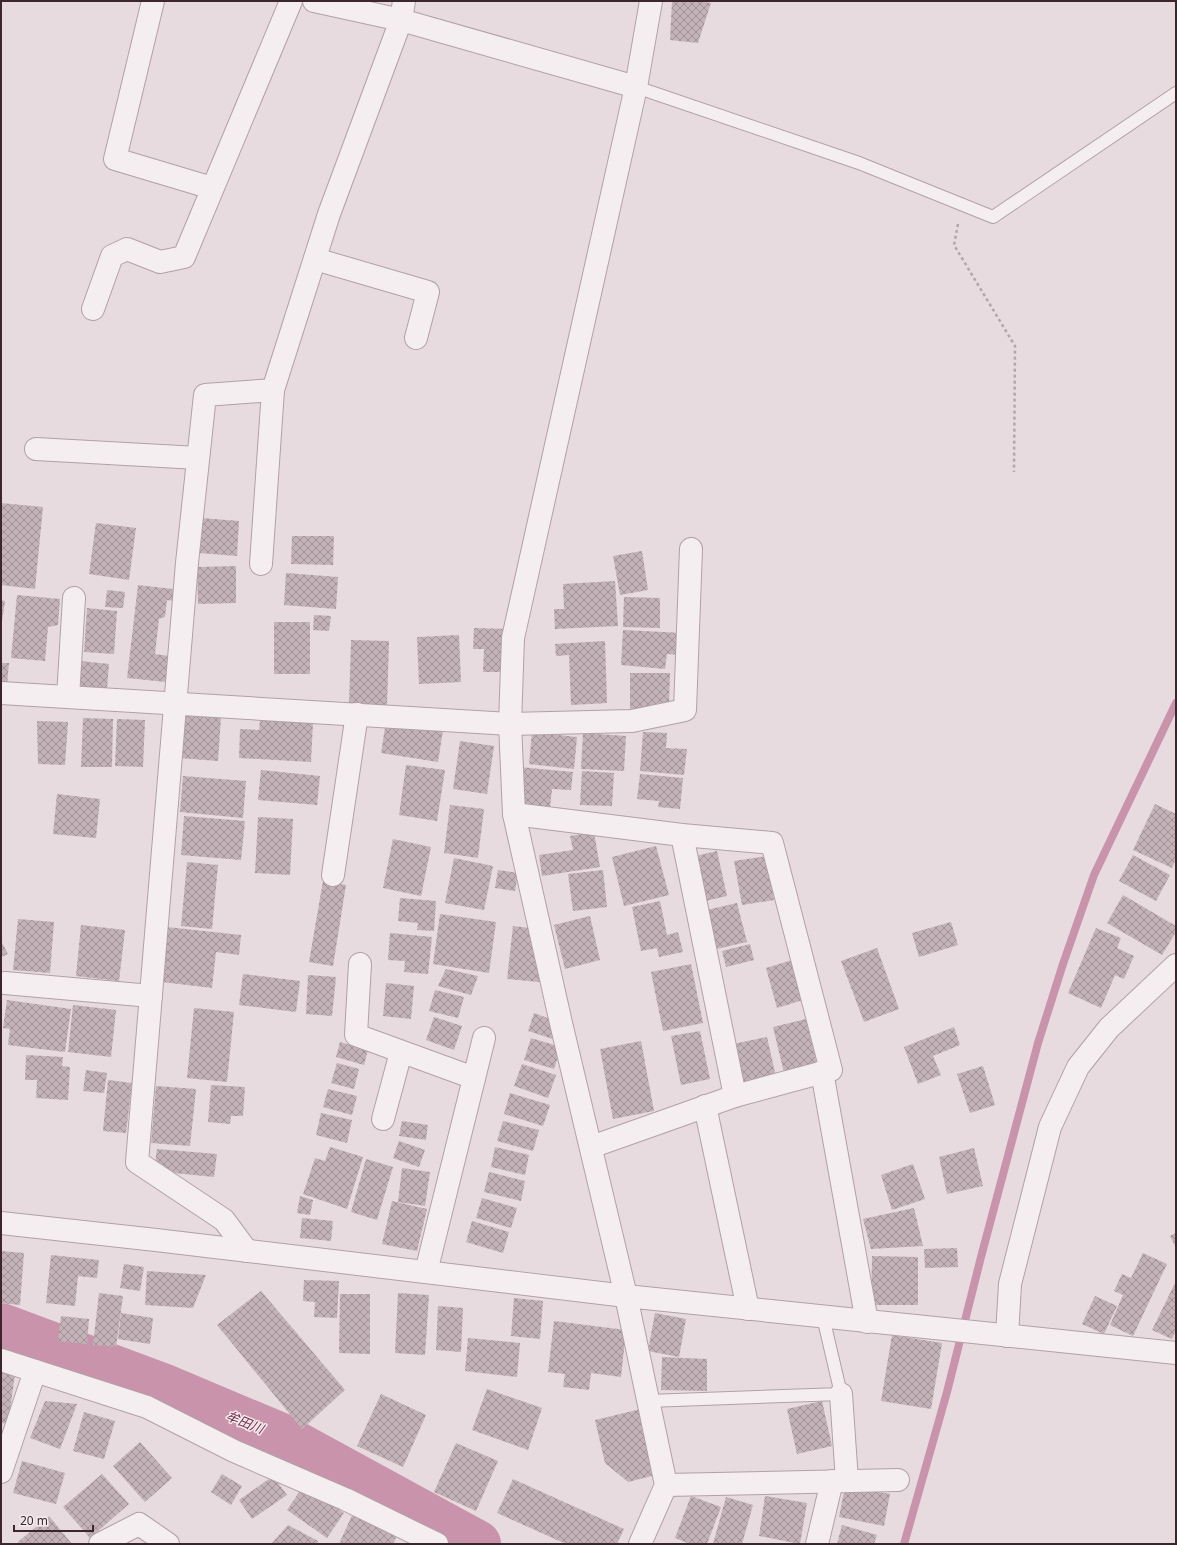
<svg xmlns="http://www.w3.org/2000/svg" width="1177" height="1545" viewBox="0 0 1177 1545" font-family="'Noto Sans','Noto Sans JP',sans-serif">
  <style>
    .lines { fill: none; stroke-linecap: round; stroke-linejoin: round }
    .stream { stroke: #c994ab; stroke-width: 8 }
    .river { stroke: #c994ab; stroke-width: 48 }
    .building { fill: url(#building-cross-hatch) }
    .service-casing { stroke: #b1a1a6; stroke-width: 14 }
    .minor-casing { stroke: #b1a1a6; stroke-width: 24 }
    .tertiary-casing { stroke: #b1a1a6; stroke-width: 24 }
    .path { stroke: #b3a6a9; stroke-width: 2.5; stroke-dasharray: 3 3; stroke-linecap: butt }
    .service { stroke: #f5eef0; stroke-width: 12 }
    .minor { stroke: #f5eef0; stroke-width: 22 }
    .tertiary { stroke: #f5eef0; stroke-width: 22 }
    .labels { text-anchor: middle; stroke-width: 3; stroke-linejoin: round; paint-order: stroke }
    .water-label { font-size: 13px; font-style: italic; fill: #722e49; stroke: #f4ebee }
  </style>
  <defs>
    <pattern id="building-cross-hatch" width="8" height="8" patternUnits="userSpaceOnUse"><rect width="8" height="8" fill="#c3b3b8"/><path d="M0 0l8 8M0 8l8-8" fill="none" stroke="#a09196"/></pattern>
  </defs>
  <rect width="100%" height="100%" fill="#e7dbdf"/>
  <g class="lines">
    <path class="stream" d="M904,1544l43,-152 34,-135 57,-214 25,-79 31,-89 82,-172"/>
    <path class="river" d="M1,1327l161,60 119,50 196,107"/>
  </g>
  <g class="building">
    <path d="M672,1h25l14,2 -13,40 -28,-3z"/>
    <path d="M1,503l42,4 -8,82 -34,-4z"/>
    <path d="M201,518l38,3 -2,35 -38,-3z"/>
    <path d="M96,523l40,5 -7,52 -40,-6z"/>
    <path d="M292,536h42l-1,29 -42,-1z"/>
    <path d="M642,551l6,39 -28,5 -7,-39z"/>
    <path d="M236,566v37l-38,1 -1,-37z"/>
    <path d="M286,573l52,4 -2,32 -52,-4z"/>
    <path d="M615,581l3,45 -63,3 -1,-20h10l-1,-25z"/>
    <path d="M138,585l44,5 -2,12 -13,-2 -2,17 -6,2 -4,35 14,2 -3,26 -39,-4z"/>
    <path d="M107,590l18,2 -2,16 -18,-1z"/>
    <path d="M17,595l43,4 -2,26 -10,2 -3,34 -34,-3z"/>
    <path d="M624,597l36,1v30l-37,-1z"/>
    <path d="M1,600l4,1 -3,20h-1z"/>
    <path d="M87,608l30,3 -3,43 -30,-2z"/>
    <path d="M314,615l17,1 -2,15 -16,-1z"/>
    <rect x="274" y="622" width="36" height="52"/>
    <path d="M474,628l35,1 -1,43h-25l1,-23h-11z"/>
    <path d="M623,630l60,3 -1,22 -15,-1 -2,15 -44,-4z"/>
    <path d="M459,635l2,47 -42,2 -2,-47z"/>
    <path d="M351,640l38,1 -2,66 -38,-2z"/>
    <path d="M605,641l2,62 -36,2 -2,-50 -13,1 -1,-12z"/>
    <path d="M81,661l28,3 -2,26 -28,-3z"/>
    <path d="M1,663h8l-2,22h-6z"/>
    <path d="M630,673h40l-1,30h-12l-4,9h-23z"/>
    <path d="M182,714l39,3 -3,44 -40,-3z"/>
    <path d="M83,718l30,1 -1,48h-31z"/>
    <path d="M117,719l28,1 -2,47 -28,-1z"/>
    <path d="M260,720l53,2 -2,40 -72,-4 1,-29 19,1z"/>
    <path d="M37,721l31,1 -3,43 -27,-1z"/>
    <path d="M386,721l57,9 -5,32 -57,-9z"/>
    <path d="M532,732l45,5 -3,32 -45,-5z"/>
    <path d="M643,732l24,1 -1,15 21,1 -3,26 -44,-4z"/>
    <path d="M583,733l43,3 -2,35 -43,-2z"/>
    <path d="M460,741l34,5 -7,48 -34,-5z"/>
    <path d="M406,765l39,5 -8,51 -38,-6z"/>
    <path d="M519,767l54,5 -2,18 -19,-1 -2,19 -34,-4z"/>
    <path d="M261,770l59,6 -3,29 -59,-5z"/>
    <path d="M582,771l32,2 -2,33 -32,-1z"/>
    <path d="M640,774l43,4 -3,31 -22,-2 1,-6 -22,-2z"/>
    <path d="M183,776l63,5 -3,37 -63,-6z"/>
    <path d="M57,794l43,5 -4,39 -43,-4z"/>
    <path d="M1155,804l21,10v45l-4,9 -39,-18z"/>
    <path d="M450,805l34,4 -6,49 -34,-5z"/>
    <path d="M184,816l61,5 -4,39 -60,-5z"/>
    <path d="M258,817l35,2 -3,56 -35,-2z"/>
    <path d="M594,832l6,35 -58,9 -3,-21 34,-5 -3,-14z"/>
    <path d="M393,839l38,8 -10,49 -38,-8z"/>
    <path d="M656,846l13,49 -45,11 -12,-49z"/>
    <path d="M717,851l10,45 -26,6 -10,-45z"/>
    <path d="M1133,855l37,20 -14,26 -37,-20z"/>
    <path d="M767,856l7,44 -32,5 -8,-44z"/>
    <path d="M454,858l39,8 -9,44 -39,-7z"/>
    <path d="M187,862l31,3 -6,64 -31,-3z"/>
    <path d="M498,870l20,3 -3,18 -20,-3z"/>
    <path d="M603,870l4,37 -34,4 -5,-37z"/>
    <path d="M323,881l23,4 -13,81 -24,-4z"/>
    <path d="M1123,895l53,31v6l-14,23 -55,-32z"/>
    <path d="M400,898l36,3 -2,30 -17,-1 1,-7 -20,-2z"/>
    <path d="M660,901l7,34 11,-3 5,20 -24,5 -2,-9 -16,3 -9,-44z"/>
    <path d="M737,903l10,39 -35,8 -10,-39z"/>
    <path d="M440,914l56,8 -7,51 -56,-9z"/>
    <path d="M590,916l10,44 -35,9 -11,-44z"/>
    <path d="M18,919l36,3 -4,51 -37,-3z"/>
    <path d="M951,922l7,23 -39,12 -7,-24z"/>
    <path d="M81,925l44,5 -6,51 -43,-5z"/>
    <path d="M513,926l26,3 10,54 -42,-4z"/>
    <path d="M167,927l74,8 -2,20 -23,-3 -4,36 -50,-6z"/>
    <path d="M1096,928l25,10 -4,10 17,8 -10,23 -9,-4 -14,33 -33,-15z"/>
    <path d="M390,933l42,4 -4,37 -24,-2 1,-11 -17,-1z"/>
    <path d="M1,941l7,13 -7,3z"/>
    <path d="M750,944l4,16 -28,7 -4,-16z"/>
    <path d="M877,948l22,61 -35,13 -23,-61z"/>
    <path d="M792,960l11,40 -26,8 -11,-40z"/>
    <path d="M691,964l12,59 -40,8 -12,-59z"/>
    <path d="M446,969l32,7 -7,19 -33,-9z"/>
    <path d="M243,974l57,7 -4,31 -57,-7z"/>
    <path d="M308,975l28,2 -4,39 -26,-2z"/>
    <path d="M386,983l28,3 -3,33 -28,-3z"/>
    <path d="M435,990l29,7 -6,21 -29,-7z"/>
    <path d="M7,1000l64,9 -6,43 -57,-7 2,-16 -7,-1z"/>
    <path d="M73,1005l43,5 -5,47 -43,-5z"/>
    <path d="M194,1008l40,4 -7,70 -40,-4z"/>
    <path d="M534,1013l27,10 -5,17 -28,-9z"/>
    <path d="M434,1017l28,9 -8,24 -28,-10z"/>
    <path d="M806,1019l12,49 -33,9 -12,-50z"/>
    <path d="M954,1027l6,18 -27,11 8,19 -23,9 -14,-37z"/>
    <path d="M700,1031l10,48 -29,6 -10,-49z"/>
    <path d="M767,1037l9,40 -34,8 -9,-41z"/>
    <path d="M531,1038l30,9 -7,22 -30,-9z"/>
    <path d="M641,1041l13,70 -41,8 -13,-70z"/>
    <path d="M340,1042l28,8 -4,15 -28,-8z"/>
    <path d="M26,1055l37,2 -1,9 8,1 -2,33 -32,-2 1,-18h-12z"/>
    <path d="M337,1063l22,6 -5,20 -23,-6z"/>
    <path d="M522,1064l34,11 -8,23 -34,-12z"/>
    <path d="M983,1066l12,39 -25,8 -13,-39z"/>
    <path d="M86,1070l21,3 -3,20 -21,-2z"/>
    <path d="M108,1080l24,3 -6,50 -23,-2z"/>
    <path d="M211,1085l34,2 -2,29h-12l-1,8 -22,-2z"/>
    <path d="M156,1086l40,3 -6,57 -39,-3z"/>
    <path d="M328,1089l29,7 -5,19 -29,-8z"/>
    <path d="M510,1093l40,12 -7,21 -39,-12z"/>
    <path d="M321,1113l31,7 -5,23 -31,-8z"/>
    <path d="M402,1121l26,4 -2,15 -27,-4z"/>
    <path d="M503,1121l36,9 -6,21 -36,-10z"/>
    <path d="M399,1141l26,9 -6,17 -26,-9z"/>
    <path d="M330,1147l33,10 -16,52 -44,-15 12,-36 10,3z"/>
    <path d="M495,1147l34,8 -4,20 -34,-8z"/>
    <path d="M974,1148l9,38 -36,8 -8,-37z"/>
    <path d="M157,1149l60,5 -3,23 -60,-6z"/>
    <path d="M366,1159l27,8 -16,53 -26,-8z"/>
    <path d="M913,1164l12,35 -33,11 -11,-35z"/>
    <path d="M402,1168l28,4 -5,34 -27,-4z"/>
    <path d="M489,1172l36,9 -4,20 -37,-9z"/>
    <path d="M300,1196l13,4 -3,15 -13,-2z"/>
    <path d="M482,1198l35,10 -6,20 -35,-10z"/>
    <path d="M392,1201l35,8 -10,42 -35,-7z"/>
    <path d="M914,1208l9,38 -52,3 -8,-30z"/>
    <path d="M302,1218l31,3 -2,20 -31,-3z"/>
    <path d="M472,1221l37,11 -6,21 -37,-11z"/>
    <path d="M1176,1233v15l-6,-12z"/>
    <path d="M957,1248l1,19 -33,1 -1,-19z"/>
    <path d="M1,1251l23,2 -4,52 -19,-2z"/>
    <path d="M1143,1253l24,11 -34,72 -23,-11 13,-30 -9,-4 8,-17 9,4z"/>
    <path d="M51,1255l48,5 -2,18 -19,-2 -3,30 -29,-3z"/>
    <path d="M872,1256l46,1v48h-47z"/>
    <path d="M124,1264l20,3 -4,24 -20,-3z"/>
    <path d="M147,1271l59,4 -13,33 -48,-3z"/>
    <path d="M304,1280l35,1 -2,37 -23,-1 1,-15 -12,-1z"/>
    <path d="M1176,1281v49l-4,9 -20,-9z"/>
    <path d="M261,1291l84,99 -43,39 -85,-104z"/>
    <path d="M99,1293l24,3 -7,51 -23,-2z"/>
    <path d="M398,1293l31,2 -4,60 -30,-2z"/>
    <path d="M340,1294h30v60l-31,-1z"/>
    <path d="M1095,1296l22,10 -13,28 -22,-10z"/>
    <path d="M514,1298l29,3 -3,38 -29,-3z"/>
    <path d="M438,1306l25,2 -2,44 -25,-2z"/>
    <path d="M121,1313l32,5 -3,26 -32,-5z"/>
    <path d="M655,1313l31,6 -7,38 -31,-6z"/>
    <path d="M61,1316l28,3 -2,25 -29,-3z"/>
    <path d="M554,1321l72,9 -5,47 -30,-4 -2,17 -26,-3 2,-13 -17,-2z"/>
    <path d="M892,1335l50,8 -11,66 -50,-8z"/>
    <path d="M468,1338l52,5 -3,34 -52,-6z"/>
    <path d="M662,1357l45,2v32l-46,-1z"/>
    <path d="M1,1372l14,2 -7,50 -7,-1z"/>
    <path d="M487,1389l55,19 -14,42 -56,-20z"/>
    <path d="M381,1394l45,21 -23,52 -46,-21z"/>
    <path d="M45,1401l32,3 -17,45 -30,-11z"/>
    <path d="M822,1401l10,45 -35,8 -10,-45z"/>
    <path d="M641,1409l15,66 -28,7 -23,-19 -10,-43z"/>
    <path d="M84,1412l31,9 -11,38 -31,-8z"/>
    <path d="M140,1442l32,36 -27,24 -32,-36z"/>
    <path d="M456,1443l42,18 -22,50 -42,-19z"/>
    <path d="M22,1461l43,12 -9,31 -43,-11z"/>
    <path d="M102,1474l27,30 -39,34 -27,-31z"/>
    <path d="M222,1474l20,12 -11,19 -20,-13z"/>
    <path d="M273,1476l14,19 -35,24 -13,-19z"/>
    <path d="M513,1479l111,50 -7,15h-51l-69,-31z"/>
    <path d="M304,1485l40,28 -17,25 -40,-28z"/>
    <path d="M845,1486l45,8 -6,32 -45,-9z"/>
    <path d="M691,1496l30,11 -14,37h-17l-15,-6z"/>
    <path d="M765,1496l42,7 -7,41 -41,-8z"/>
    <path d="M726,1497l27,8 -11,39h-29z"/>
    <path d="M353,1513l45,21 -5,10h-54z"/>
    <path d="M49,1516l23,28h-53l-1,-2z"/>
    <path d="M288,1525l30,16 -1,3h-46z"/>
    <path d="M842,1525l35,10 -3,9h-37z"/>
  </g>
  <g class="lines">
    <defs>
      <g id="service">
        <path d="M636,87l223,76 134,54 183,-124"/>
        <path d="M648,1401l193,-7 -18,-77"/>
      </g>
      <g id="minor">
        <path d="M153,1l-38,158 97,29"/>
        <path d="M314,1l87,19 235,67"/>
        <path d="M315,259l113,33 -12,46"/>
        <path d="M93,309l19,-53 15,-7 33,13 24,-5 107,-256"/>
        <path d="M36,449l162,9"/>
        <path d="M261,564l12,-174"/>
        <path d="M1,693l509,31 122,-3 53,-11 6,-161"/>
        <path d="M68,697l6,-99"/>
        <path d="M514,814l168,21 90,8 59,227 -96,26 -144,51"/>
        <path d="M682,835l53,261"/>
        <path d="M333,875l24,-161"/>
        <path d="M360,964l-4,71 118,43"/>
        <path d="M5,983l146,13"/>
        <path d="M822,1072l45,250"/>
        <path d="M705,1106l43,203"/>
        <path d="M383,1119l18,-67"/>
        <path d="M247,1251l-23,-31 -87,-58 50,-599 18,-168 68,-5 56,-176 72,-194 3,-19"/>
        <path d="M426,1272l58,-234"/>
        <path d="M1007,1336l3,-52 40,-157 28,-60 31,-39 67,-63"/>
        <path d="M1,1360l146,47 87,44 111,48 92,45"/>
        <path d="M841,1394l6,87"/>
        <path d="M1,1472l34,-101"/>
        <path d="M666,1485l232,-5"/>
        <path d="M100,1544l39,-20 29,20"/>
        <path d="M640,1544l26,-59 -40,-189 -65,-273 -47,-209 -4,-90 3,-86 123,-551 15,-86"/>
        <path d="M817,1544l15,-63"/>
      </g>
      <path id="tertiary" d="M1,1223l155,17 470,56 550,57"/>
    </defs>
    <use href="#service" class="service-casing"/>
    <use href="#minor" class="minor-casing"/>
    <use href="#tertiary" class="tertiary-casing"/>
    <path class="path" d="M958,224l-4,21 61,101 -1,126"/>
    <use href="#service" class="service"/>
    <use href="#minor" class="minor"/>
    <use href="#tertiary" class="tertiary"/>
  </g>
  <g class="labels">
    <g class="water-label">
      <text transform="translate(245 1422) rotate(22)" y="5">牟田川</text>
    </g>
  </g>
  <rect width="1177" height="1545" fill="none" stroke="#3d252c" stroke-width="4"/>
  <path d="M14 1525v6h79v-6" fill="none" stroke="#3d252c" stroke-width="2"/>
  <text x="20" y="1525" font-size="12" fill="#3d252c" stroke="#f4ebee" stroke-width="3" paint-order="stroke">20 m</text>
</svg>
